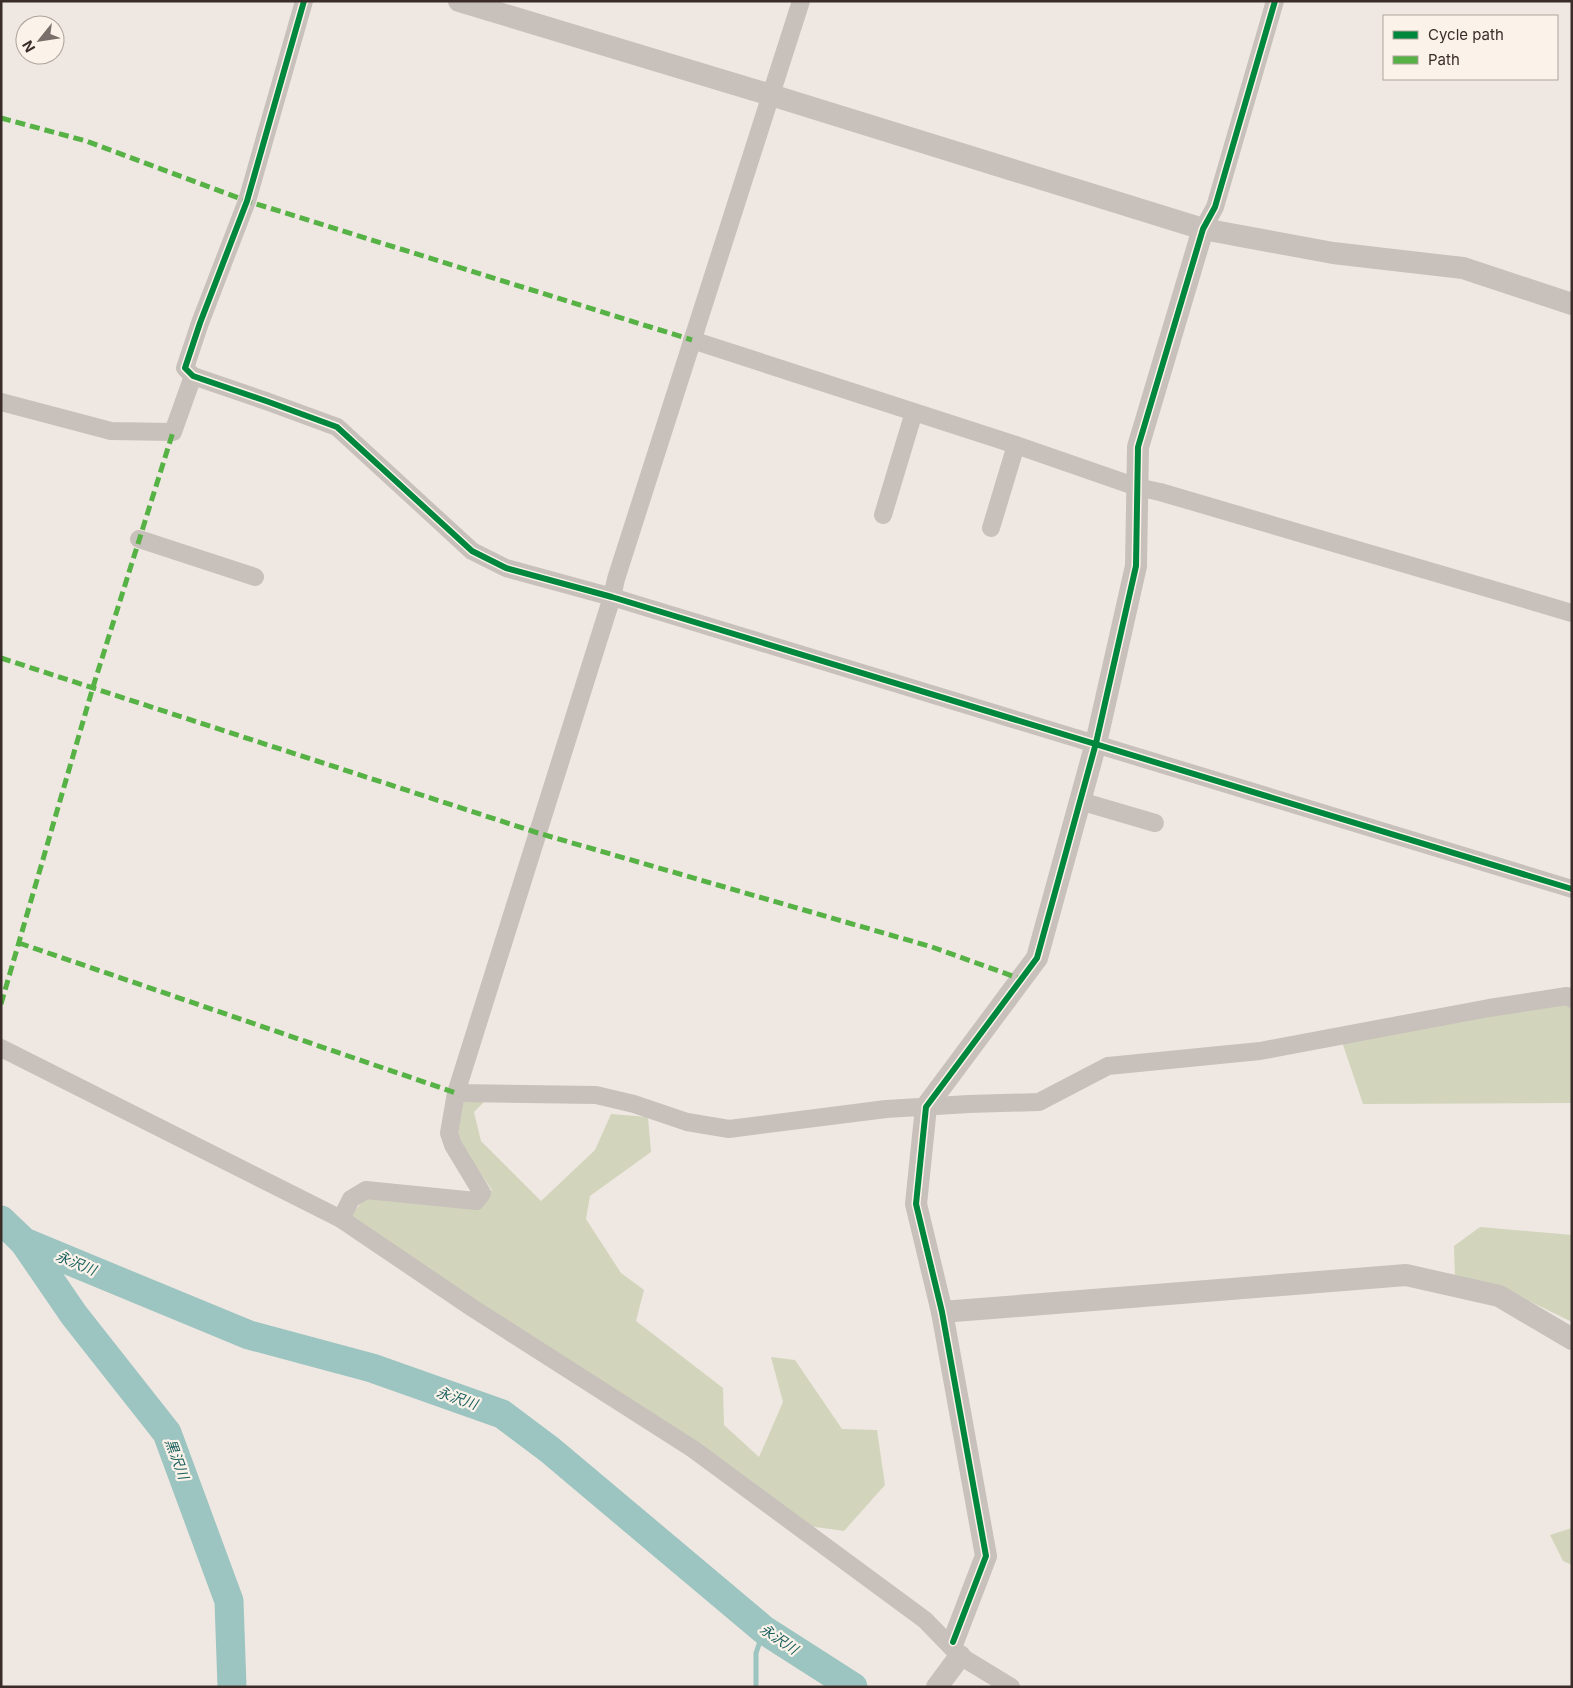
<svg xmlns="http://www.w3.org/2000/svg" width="1573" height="1688" viewBox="0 0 1573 1688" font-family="Inter,'Noto Sans JP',sans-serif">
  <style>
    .green { fill: #d2d5bb }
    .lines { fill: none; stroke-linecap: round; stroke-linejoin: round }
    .stream { stroke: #9cc4c0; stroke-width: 5 }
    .river { stroke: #9cc4c0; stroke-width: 29 }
    .minor { stroke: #c8c0bb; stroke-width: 18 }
    .tertiary { stroke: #c8c0bb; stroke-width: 22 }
    .quiet { stroke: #56b245; stroke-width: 5; stroke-dasharray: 10 5; stroke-linecap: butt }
    .cycleway-casing { stroke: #fbf2e9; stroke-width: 9 }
    .cycleway { stroke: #00873e; stroke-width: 6 }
    .labels { text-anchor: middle; stroke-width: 4.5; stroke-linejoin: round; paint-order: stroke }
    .water-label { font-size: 14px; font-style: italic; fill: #19605f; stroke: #fbf2e9 }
  </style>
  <rect width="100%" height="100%" fill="#efe8e2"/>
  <g class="green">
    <path d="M1572,999v104l-209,1 -23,-68z"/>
    <path d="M489,1097l-15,15 7,29 60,60 54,-51 16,-36 37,3 3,35 -61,44 -4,23 35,54 23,17 -8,31 87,67 1,37 35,32 24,-55 -12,-45 24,3 47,69 35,1 8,55 -41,46 -50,-7 -445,-306 16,-20 112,8 15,-16 -36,-52 5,-36z"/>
    <path d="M1480,1227l92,8v87l-57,-28 -60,-14 -1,-34z"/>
    <path d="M1572,1528v37l-9,-4 -13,-26z"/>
  </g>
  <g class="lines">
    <path class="stream" d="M756,1687v-34l8,-23"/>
    <g class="river">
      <path d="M1,1220l23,22 225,93 123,33 130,46 48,36 214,180 89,57"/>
      <path d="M24,1242l50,73 93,118 62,168 3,86"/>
    </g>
    <g class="minor">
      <path d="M304,1l-57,200 -47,122 -15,45 8,8 73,25 71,26 135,124 34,17 106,29 960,292"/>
      <path d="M1203,229l12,-22 60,-206"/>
      <path d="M692,340l324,105 121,42 23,5 412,121"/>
      <path d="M1,402l110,29 62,1 20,-56"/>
      <path d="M883,515l31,-103"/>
      <path d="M991,528l25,-83"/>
      <path d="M139,539l116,38"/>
      <path d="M1080,801l75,22"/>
      <path d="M1,1048l340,171 133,90 219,140 232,171 35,36 51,31"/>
      <path d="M456,1093l140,2 38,9 53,18 42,7 157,-20 83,-5 70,-2 69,-36 152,-15 229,-43 78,-12 5,3"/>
      <path d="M341,1219l10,-20 15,-9 110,11 6,-8 -29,-48 -4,-12 7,-40 156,-496 4,-18 185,-578"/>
    </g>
    <g class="tertiary">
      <path d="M459,1l312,94 432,134 130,24 130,15 109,36"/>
      <path d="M942,1312l464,-37 93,21 73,43"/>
      <path d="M953,1642l33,-86 -44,-244 -26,-108 10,-97 111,-149 59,-215 40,-177 2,-119 65,-218"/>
      <path d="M937,1687l23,-31"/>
    </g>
    <g class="quiet">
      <path d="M1,118l85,23 161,60 445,139"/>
      <path d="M1,658l537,175 394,114 89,32"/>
      <path d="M19,943l437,150"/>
      <path d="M1,1004l92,-317 80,-255"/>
    </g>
    <defs>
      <g id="cycleway">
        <path d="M304,1l-57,200 -47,122 -15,45 8,8 73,25 71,26 135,124 34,17 106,29 960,292"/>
        <path d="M953,1642l33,-86 -44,-244 -26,-108 10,-97 111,-149 59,-215 40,-177 2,-119 65,-218 12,-22 60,-206"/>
      </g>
    </defs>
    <use href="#cycleway" class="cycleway-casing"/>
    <use href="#cycleway" class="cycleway"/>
  </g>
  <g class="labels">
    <g class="water-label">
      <text transform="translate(76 1263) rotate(22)" y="5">永沢川</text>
      <text transform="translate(457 1398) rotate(19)" y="5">永沢川</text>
      <text transform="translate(177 1459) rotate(70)" y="5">黒沢川</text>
      <text transform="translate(779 1639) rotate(34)" y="5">永沢川</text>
    </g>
  </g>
  <rect width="1573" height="1688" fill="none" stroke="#3a2c28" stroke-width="5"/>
  <rect x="1383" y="15" width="175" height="65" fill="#fbf2e9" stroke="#aea39c"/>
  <rect x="1393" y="31" width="25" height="8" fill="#00873e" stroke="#aea39c"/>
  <text x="1428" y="40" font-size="15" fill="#3a2c28">Cycle path</text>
  <rect x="1393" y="56" width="25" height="8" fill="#56b245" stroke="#aea39c"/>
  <text x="1428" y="65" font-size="15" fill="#3a2c28">Path</text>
  <g transform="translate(40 40) rotate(240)"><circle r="24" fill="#fbf2e9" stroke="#aea39c"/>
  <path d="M0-4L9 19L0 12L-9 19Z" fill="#796e69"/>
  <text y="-8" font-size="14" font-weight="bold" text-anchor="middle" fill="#3a2c28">N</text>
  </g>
</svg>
